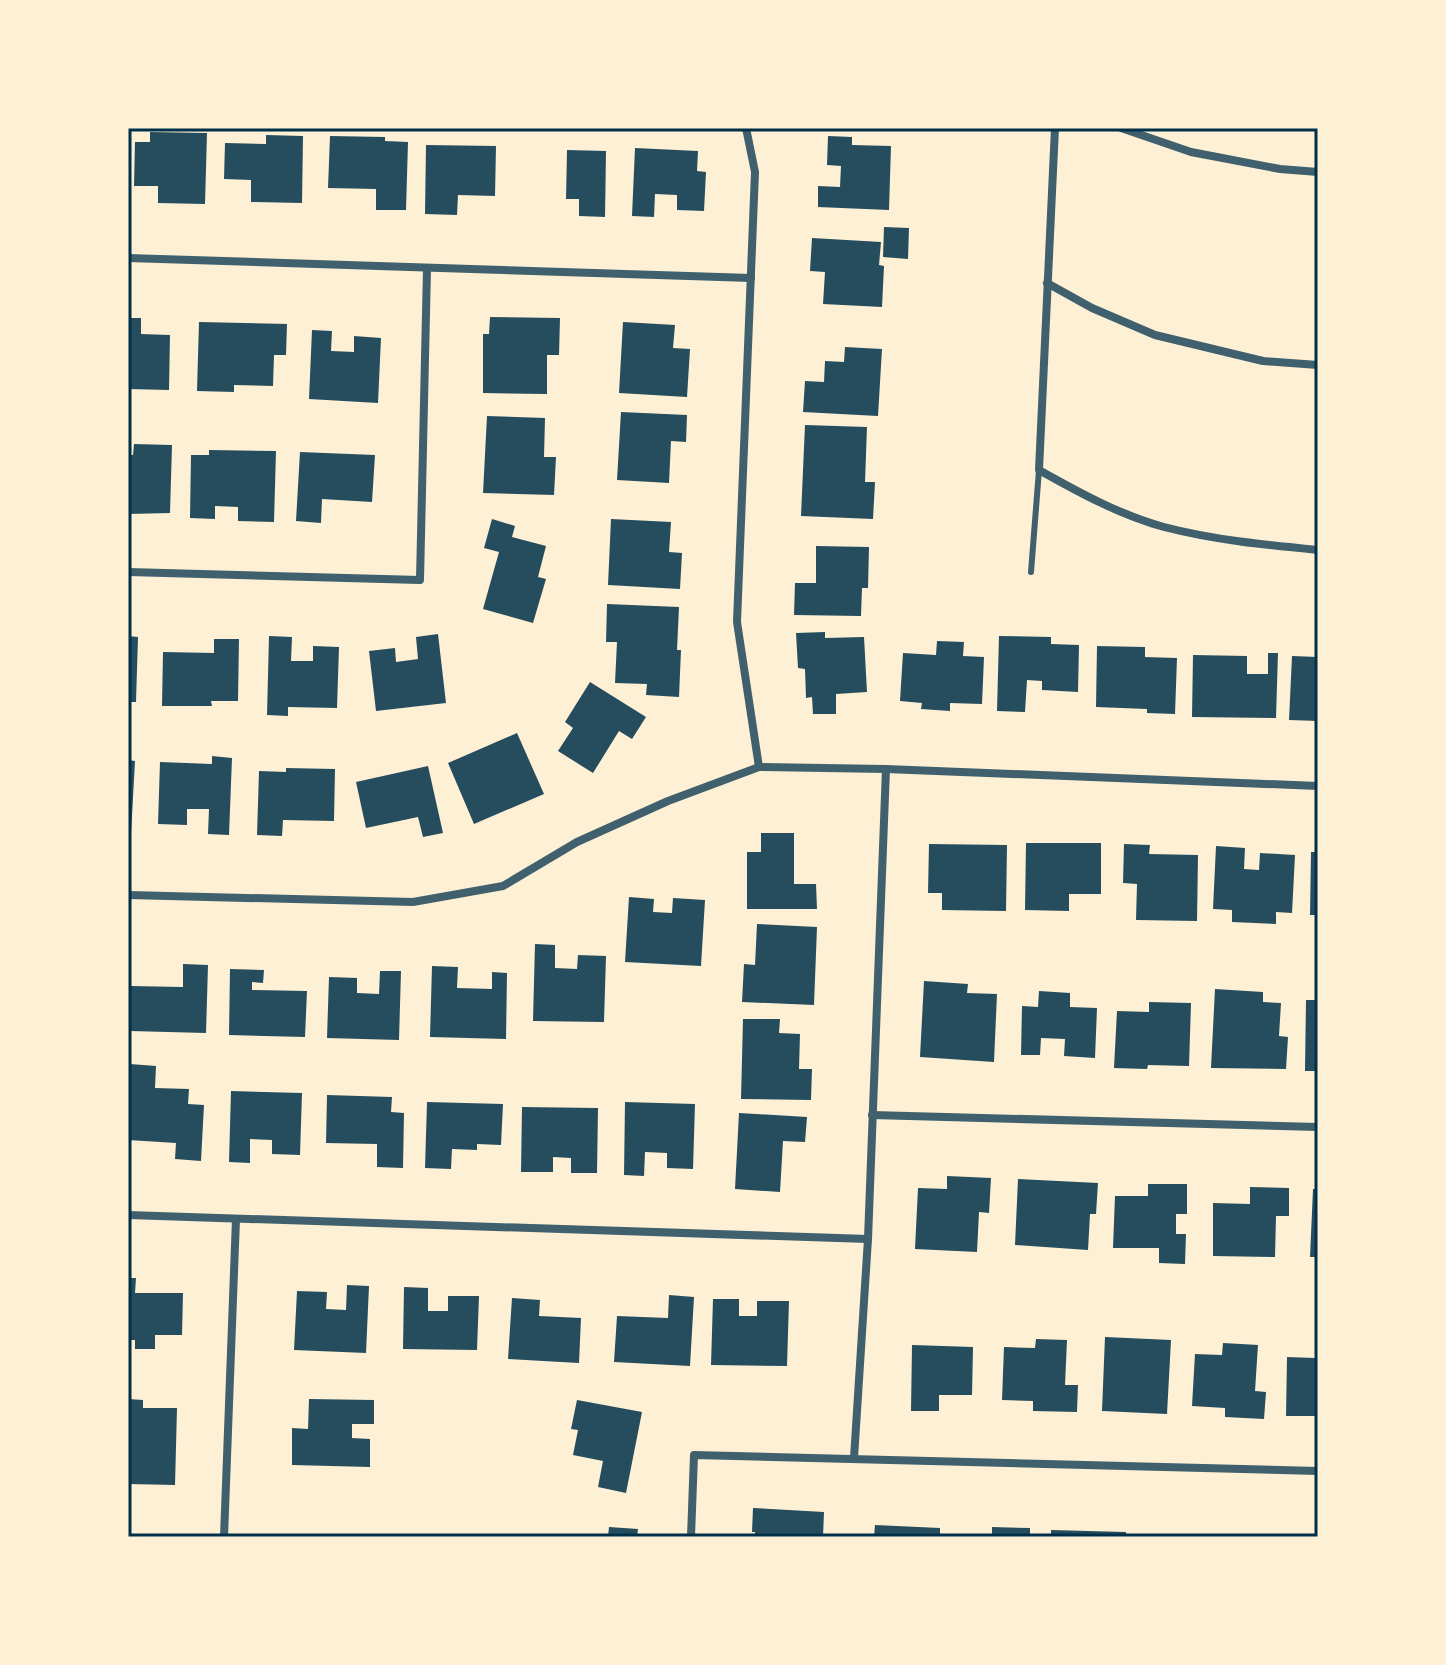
<svg xmlns="http://www.w3.org/2000/svg" width="1446" height="1665" viewBox="0 0 1446 1665" font-family="'PT Sans',sans-serif">
  <style>
    .building { fill: #264d5e }
    .lines { fill: none; stroke-linecap: round; stroke-linejoin: round }
    .service { stroke: #3f606c; stroke-width: 6 }
    .minor { stroke: #3f606c; stroke-width: 8 }
    .neatline { fill: none; stroke: #003049; stroke-width: 3 }
  </style>
  <rect width="100%" height="100%" fill="#fdf0d5"/>
  <g class="building">
    <path d="M150,132l57,1 -2,71 -47,-1v-17h-24l1,-44h15z"/>
    <path d="M266,135l37,1 -1,67 -51,-1v-22l-27,-1 1,-36 41,1z"/>
    <path d="M330,136l55,1v4l23,1 -2,68h-30v-21l-48,-1z"/>
    <path d="M828,136l24,1v8l39,1 -2,64 -71,-3v-21l22,1 1,-21 -14,-1z"/>
    <path d="M426,145l70,1 -1,50 -37,-1 -1,20 -32,-1z"/>
    <path d="M635,148l63,3 -1,20 9,1 -2,39 -27,-1v-15l-22,-1 -1,23 -22,-1z"/>
    <path d="M567,150l39,1 -1,66 -26,-1v-17h-13z"/>
    <path d="M884,227l25,1 -1,31 -25,-2z"/>
    <path d="M812,238l69,4 -2,23 5,1 -2,41 -59,-3 2,-32 -15,-1z"/>
    <path d="M490,317l70,1 -1,37h-12v39l-64,-1v-59h6z"/>
    <path d="M128,318h13v16l29,1 -1,55 -41,-1z"/>
    <path d="M199,322l88,2 -1,31h-12l-1,31 -39,-1v7l-37,-1z"/>
    <path d="M623,322l52,3 -2,23 17,1 -3,48 -68,-4z"/>
    <path d="M312,330l20,1 -1,20 23,1v-16l27,2 -3,65 -69,-4z"/>
    <path d="M845,347l37,2 -4,67 -75,-4 2,-31 19,1 1,-21 19,1z"/>
    <path d="M621,412l66,3 -1,27 -15,-1 -2,42 -52,-3z"/>
    <path d="M487,416l58,2 -1,39h12l-2,38 -71,-2z"/>
    <path d="M805,425l62,2 -2,55h10l-2,37 -72,-3z"/>
    <path d="M134,444l38,1 -2,68 -42,1v-59h5z"/>
    <path d="M209,450l67,1 -2,71 -36,-1v-14l-23,-1v13l-25,-1 1,-63h18z"/>
    <path d="M300,452l75,3 -3,47 -50,-3 -1,24 -25,-2z"/>
    <path d="M492,519l23,7 -3,11 34,9 -8,31 8,2 -13,44 -50,-14 16,-57 -15,-4z"/>
    <path d="M611,519l60,3 -2,30 13,1 -2,36 -72,-4z"/>
    <path d="M816,546l53,1 -1,41h-6l-1,28 -67,-1 1,-32h21z"/>
    <path d="M607,604l72,3 -2,43h4l-2,47 -33,-2 1,-11 -32,-1 2,-41h-11z"/>
    <path d="M825,632v6l39,-1 3,55 -31,2v20h-23l-1,-17 -6,1 -1,-29 -7,-1 -2,-35z"/>
    <path d="M438,634l8,69 -70,8 -7,-60 26,-3 1,14 22,-3 -2,-22z"/>
    <path d="M128,636l10,1 -2,65h-8z"/>
    <path d="M269,636l23,1 -1,24h22v-15l26,1 -2,61 -49,-1v9l-21,-1z"/>
    <path d="M999,636l52,1v7l28,1 -1,47 -36,-2v-9l-15,-1 -2,32 -28,-1z"/>
    <path d="M214,639h25l-1,62h-27l1,5h-50l1,-54 51,1z"/>
    <path d="M937,641l27,1 -1,14 21,1 -2,47 -32,-1v8l-29,-2 1,-6 -22,-2 3,-48 33,2z"/>
    <path d="M1097,646l48,1v10l32,1 -2,56 -28,-1v-4l-51,-2z"/>
    <path d="M1268,653h10l-2,65 -84,-1 1,-62 54,1v18h21z"/>
    <path d="M1292,656l26,1v64l-29,-1z"/>
    <path d="M590,682l56,35 -14,22 -13,-8 -26,42 -35,-22 15,-23 -8,-6z"/>
    <path d="M517,733l27,61 -70,30 -26,-61z"/>
    <path d="M212,756l20,2 -3,77 -21,-1 1,-25h-22v16l-29,-1 2,-62 52,2z"/>
    <path d="M128,760l7,1 -4,73h-3z"/>
    <path d="M428,766l15,67 -20,4 -5,-20 -52,11 -10,-46z"/>
    <path d="M286,768l49,1 -1,52 -51,-1 -1,16 -25,-1 2,-64 27,1z"/>
    <path d="M761,833h33v51h22l1,25h-70v-57h14z"/>
    <path d="M1026,843h75v51h-32v17l-44,-1z"/>
    <path d="M929,844l78,1 -1,66 -64,-1v-17h-14z"/>
    <path d="M1124,844l26,1 -1,9 49,1 -1,66 -61,-1 1,-36 -14,-1z"/>
    <path d="M1216,846l29,2 -1,21 15,1 1,-17 35,2 -3,58 -16,-1v12l-44,-2v-12l-19,-1z"/>
    <path d="M1311,852h7v63h-8z"/>
    <path d="M629,897l25,2 -1,13 19,1 1,-15 32,2 -4,66 -76,-4z"/>
    <path d="M757,924l60,3 -3,78 -72,-3 2,-38 11,1z"/>
    <path d="M535,944l20,1v23l22,1 1,-14 28,1 -2,66 -71,-1z"/>
    <path d="M183,964l25,1 -2,68 -76,-2 1,-45 52,1z"/>
    <path d="M432,966l26,1 -1,21 35,1v-17l15,1 -1,66 -76,-2z"/>
    <path d="M230,969l34,1 -1,13 -11,-1v8l55,1 -2,46 -76,-2z"/>
    <path d="M380,971h21l-2,69 -72,-2 2,-61 28,1v15l22,1z"/>
    <path d="M924,981l44,3 -1,9 30,1 -3,68 -74,-5z"/>
    <path d="M1215,989l48,3v10l18,1 -2,33 9,1 -2,32 -75,-1z"/>
    <path d="M1039,991l31,2v14l27,1 -2,50 -31,-2 1,-17 -24,-1 -1,17h-19l1,-49 16,1z"/>
    <path d="M1306,1000h12v71h-13z"/>
    <path d="M1149,1002l42,1 -2,63 -41,-1 -1,4 -33,-1 3,-57 32,1z"/>
    <path d="M743,1019h37l-1,14 21,1 -1,35h13l-1,31 -70,-1z"/>
    <path d="M130,1064l26,2 -1,22 34,1 -1,15 16,1 -3,56 -26,-2 1,-16 -48,-3z"/>
    <path d="M231,1091l71,2 -2,62 -28,-1v-14l-22,-1v24l-21,-1z"/>
    <path d="M327,1095l65,2 -1,15 13,1 -1,55 -26,-1v-23l-51,-1z"/>
    <path d="M427,1102l76,2 -2,41 -24,-1v6l-25,-1 -1,20 -26,-1z"/>
    <path d="M625,1102l70,2 -2,65 -26,-1v-15l-22,-1 -1,24 -20,-1z"/>
    <path d="M522,1107l76,1 -1,65h-26v-15l-18,-1v15h-32z"/>
    <path d="M739,1113l68,4 -2,25 -22,-1 -3,51 -45,-3z"/>
    <path d="M947,1176l44,2 -2,35 -10,-1 -2,40 -62,-3 3,-61 29,1z"/>
    <path d="M1018,1179l80,4 -2,31h-6l-2,36 -73,-5z"/>
    <path d="M1148,1184h39v30h-11v20h10l-1,30 -26,-1v-15h-46l2,-52h33z"/>
    <path d="M1250,1187l39,1v28h-13l-1,41 -62,-1v-53l37,1z"/>
    <path d="M1313,1189h5v68h-8z"/>
    <path d="M128,1278h8l-1,15h48l-1,42h-27v14h-20v-9h-7z"/>
    <path d="M347,1285l22,1 -3,67 -72,-3 3,-59 30,1 -1,17 20,1z"/>
    <path d="M404,1287l24,1v23h20v-15h31l-2,54 -74,-1z"/>
    <path d="M669,1295l25,2 -4,69 -76,-4 3,-46 51,2z"/>
    <path d="M512,1298l28,2 -1,16 42,2 -2,45 -71,-4z"/>
    <path d="M713,1299h26v17h18v-15h32l-2,65 -76,-1z"/>
    <path d="M1105,1337l66,3 -4,74 -65,-3z"/>
    <path d="M1036,1339l31,1 -2,45h13l-1,27 -44,-1v-10l-31,-1 2,-53 31,1z"/>
    <path d="M1223,1343l35,2 -3,46 11,1 -2,27 -39,-2v-9l-33,-2 3,-52 27,1z"/>
    <path d="M912,1345l61,2 -1,48h-33v16h-28z"/>
    <path d="M1315,1351h3v65h-32l1,-59 28,1z"/>
    <path d="M128,1399l15,1v8h34l-2,77 -47,-1z"/>
    <path d="M309,1399l65,1v24h-22v14l18,1v28l-78,-2v-37l16,1z"/>
    <path d="M577,1400l65,12 -16,81 -28,-6 5,-26 -30,-6 5,-25 -7,-1z"/>
    <path d="M753,1508l71,4 -1,25h-68v-5h-3z"/>
    <path d="M875,1525l65,3v9h-66z"/>
    <path d="M609,1527l29,2 -1,8h-29z"/>
    <path d="M992,1527l38,1v9h-38z"/>
    <path d="M1051,1530l75,2v5h-75z"/>
  </g>
  <g class="lines">
    <path class="service" d="M1031,572l8,-102"/>
    <g class="minor">
      <path d="M746,128l9,44 -18,450 22,145"/>
      <path d="M1055,128l-16,342c39,22 81,45 125,57 50,13 102,18 154,23"/>
      <path d="M1121,128l70,24 89,17 38,3"/>
      <path d="M128,258l623,20"/>
      <path d="M1047,283l45,25 63,27 108,26 55,4"/>
      <path d="M128,572l292,8 7,-311"/>
      <path d="M128,895l285,7 90,-16 74,-44 91,-41 91,-34 127,2 432,17"/>
      <path d="M872,1115l446,12"/>
      <path d="M128,1215l740,24"/>
      <path d="M854,1458l14,-219 18,-470"/>
      <path d="M224,1537l12,-318"/>
      <path d="M691,1537l3,-82 624,16"/>
    </g>
  </g>
  <rect width="1446" height="1665" fill="none" stroke="#fdf0d5" stroke-width="260"/>
  <rect x="130" y="130" width="1186" height="1405" class="neatline"/>
</svg>
